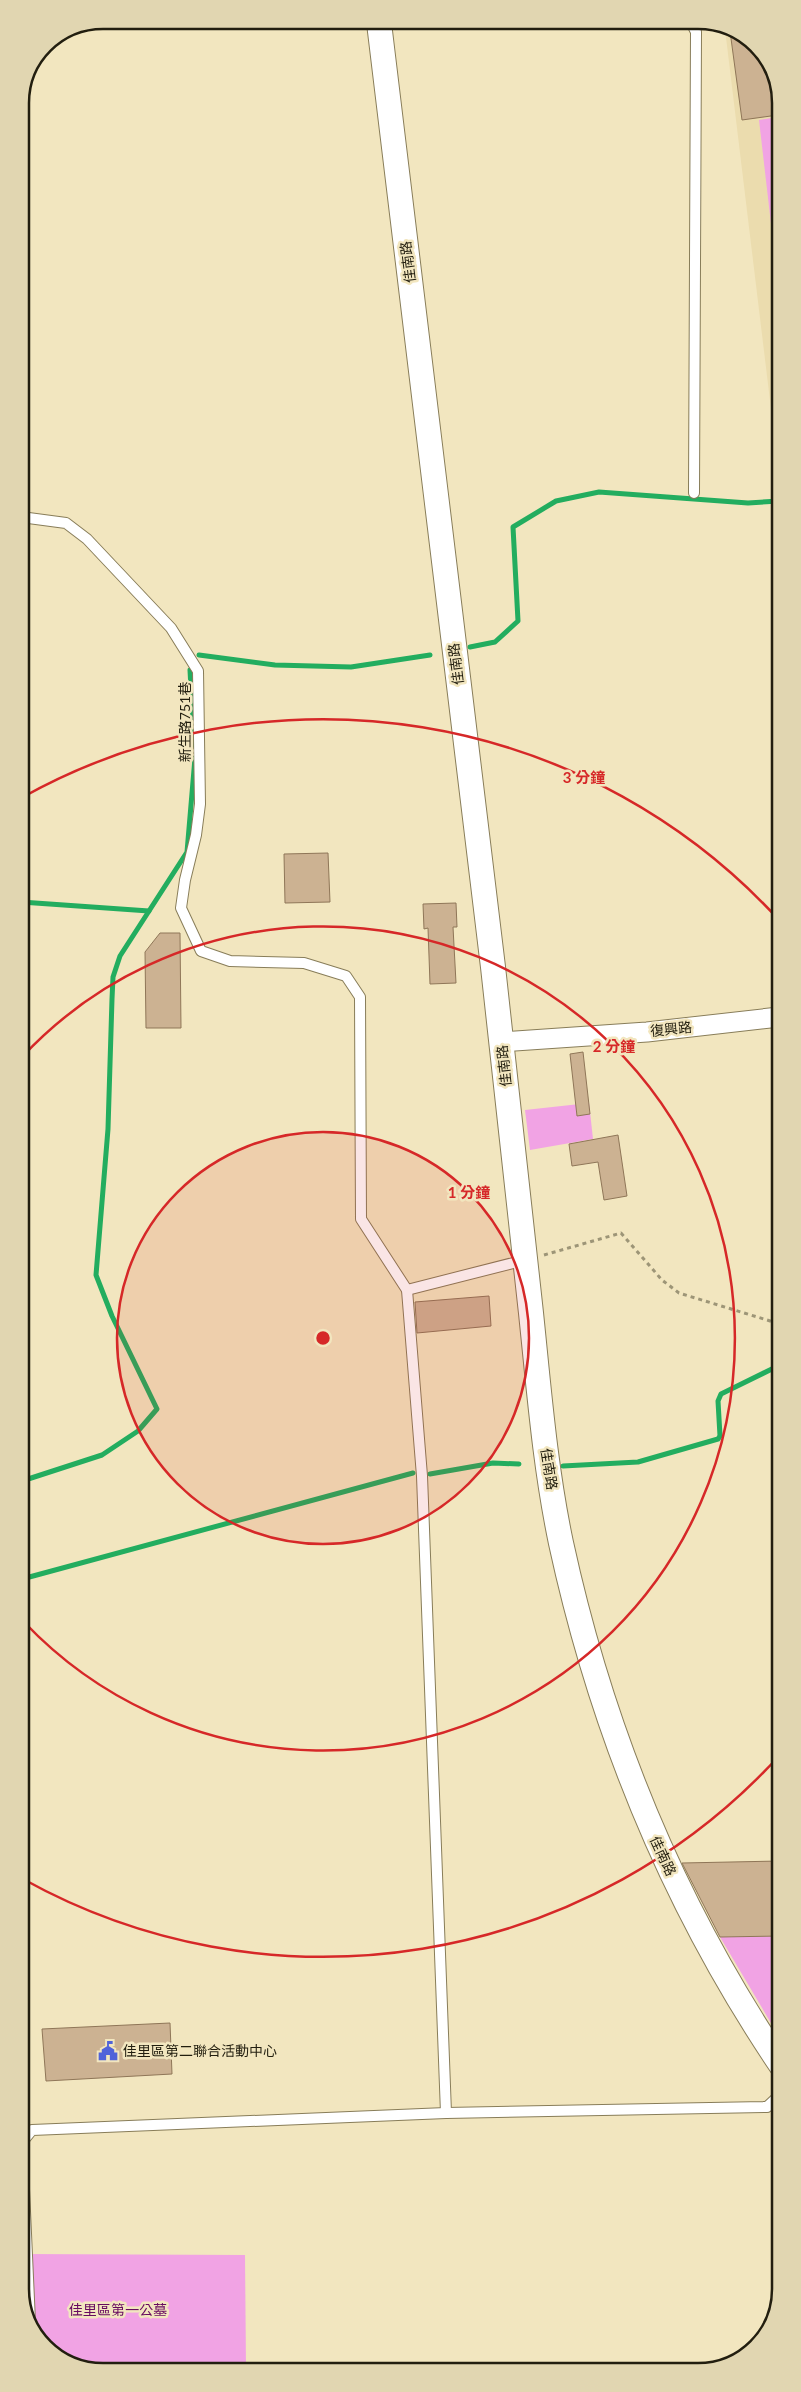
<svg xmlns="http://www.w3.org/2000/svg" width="801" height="2392" viewBox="0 0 801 2392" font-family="Lato,'Noto Sans TC',sans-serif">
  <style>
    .built { fill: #ebdcae }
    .green { fill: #f1a3e4 }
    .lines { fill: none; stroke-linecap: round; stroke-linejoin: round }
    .stream { stroke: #23ad5f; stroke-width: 5 }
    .building { fill: #ccb292; stroke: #8f7658 }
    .service-casing { stroke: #887d59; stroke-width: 12 }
    .minor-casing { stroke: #887d59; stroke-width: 21 }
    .tertiary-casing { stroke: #887d59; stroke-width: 26 }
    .path { stroke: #9d9577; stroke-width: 3; stroke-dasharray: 4 4; stroke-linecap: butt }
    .service { stroke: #fff; stroke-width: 10 }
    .minor { stroke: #fff; stroke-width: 19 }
    .tertiary { stroke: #fff; stroke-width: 24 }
    .ring { fill: none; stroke: #d62828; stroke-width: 2.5 }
    .labels { text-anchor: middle; stroke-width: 5; stroke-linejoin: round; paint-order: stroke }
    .street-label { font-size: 14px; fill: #221e0f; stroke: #f2e6bf }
    .poi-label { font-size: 14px; fill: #221e0f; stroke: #f2e6bf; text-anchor: start }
    .park-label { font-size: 14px; fill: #670a5f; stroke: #f2e6bf }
    .rim { fill: none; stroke: #221e0f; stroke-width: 2.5 }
    .centre { fill: #d62828; stroke: #f2e6bf; stroke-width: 2.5 }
    .ring-label { font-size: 15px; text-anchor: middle; font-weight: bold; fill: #d62828; stroke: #f2e6bf; stroke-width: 5; stroke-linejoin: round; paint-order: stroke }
  </style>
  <rect width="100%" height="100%" fill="#f2e6bf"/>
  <path class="built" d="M725,29l27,11 26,42 1,393z"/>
  <g class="green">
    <path d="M778,117v167l-19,-164z"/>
    <path d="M589,1103l4,36 -63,11 -5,-40z"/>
    <path d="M781,1936v104l-61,-103z"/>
    <path d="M23,2254l222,1 1,113 -166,-3 -31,-13 -26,-42z"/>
  </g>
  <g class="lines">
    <g class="stream">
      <path d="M470,647l25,-5 23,-21 -5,-94 43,-26 43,-9 149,11 31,-2"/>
      <path d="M199,655l76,10 76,2 79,-12"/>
      <path d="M190,670l4,75"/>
      <path d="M21,902l128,9"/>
      <path d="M563,1466l75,-4 80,-23 2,-3 -2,-35 3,-7 59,-29"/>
      <path d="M430,1474l63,-11 26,1"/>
      <path d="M22,1481l80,-26 36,-24 19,-22 -45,-93 -16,-41 12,-146 4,-130 1,-22 7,-21 67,-104 8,-94"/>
      <path d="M22,1579l391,-106"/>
    </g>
  </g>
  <g class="building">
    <path d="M730,31l22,9 26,42v33l-36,5z"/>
    <path d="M328,853l2,49 -45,1 -1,-49z"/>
    <path d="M456,903l1,24h-4l3,56 -26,1 -2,-56 -4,1 -1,-25z"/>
    <path d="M160,933h20l1,95h-35l-1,-76z"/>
    <path d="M583,1052l7,62 -13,2 -7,-62z"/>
    <path d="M618,1135l9,61 -23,4 -6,-38 -26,4 -3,-22z"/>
    <path d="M489,1296l2,30 -74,7 -2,-31z"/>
    <path d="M780,1861l1,75 -61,1 -38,-74z"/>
    <path d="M170,2023l2,51 -126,7 -4,-52z"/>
  </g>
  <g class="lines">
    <defs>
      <g id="service">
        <path d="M690,20l6,12 -2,461"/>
        <path d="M21,517l45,6 21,16 84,89 27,43 2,133 -4,31 -11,45 -4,28 20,43 29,10 74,2 42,13 14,21 1,222 46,71 15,186 24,637"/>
        <path d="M407,1290l118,-30"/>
        <path d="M23,2141l9,-11 414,-17 321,-6 14,-13"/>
        <path d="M23,2167l7,155"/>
      </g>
      <path id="minor" d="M502,1042l145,-10 132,-15"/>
      <path id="tertiary" d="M379,23c38,315 76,629 114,944 13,115 25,231 38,346 8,77 14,154 30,230 41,189 112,362 220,522"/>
    </defs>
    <use href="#service" class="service-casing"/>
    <use href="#minor" class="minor-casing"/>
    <use href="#tertiary" class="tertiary-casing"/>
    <path class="path" d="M544,1255l77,-22 41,47 17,13 101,31"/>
    <use href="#service" class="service"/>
    <use href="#minor" class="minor"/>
    <use href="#tertiary" class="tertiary"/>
  </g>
  <circle cx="323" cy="1338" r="206" fill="#d62828" fill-opacity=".12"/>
  <g class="ring">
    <circle cx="323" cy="1338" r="206"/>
    <path d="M22 1057A412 412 0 1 1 24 1622"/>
    <path d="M779 1756A618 618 0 0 1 23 1879M23 797A618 618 0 0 1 779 920"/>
  </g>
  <defs>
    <symbol id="civic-bare" viewBox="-9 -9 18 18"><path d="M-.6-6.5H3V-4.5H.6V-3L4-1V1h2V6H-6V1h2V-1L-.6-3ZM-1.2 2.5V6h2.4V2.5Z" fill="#5163d9" stroke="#f2e6bf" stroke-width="2.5" paint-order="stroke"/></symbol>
  </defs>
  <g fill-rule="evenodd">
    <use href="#civic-bare" x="94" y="2037" width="28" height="28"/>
  </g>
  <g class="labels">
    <g class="street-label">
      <text transform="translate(408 262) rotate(-97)" y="5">佳南路</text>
      <text transform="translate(456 664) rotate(-97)" y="5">佳南路</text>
      <text transform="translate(185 722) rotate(-90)" y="5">新生路751巷</text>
      <text transform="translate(671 1029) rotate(-6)" y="5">復興路</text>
      <text transform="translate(504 1066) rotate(-96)" y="5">佳南路</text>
      <text transform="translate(549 1469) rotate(81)" y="5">佳南路</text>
      <text transform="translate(663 1856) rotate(65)" y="5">佳南路</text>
    </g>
    <g class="poi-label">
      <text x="123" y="2056">佳里區第二聯合活動中心</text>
    </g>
    <g class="park-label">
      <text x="118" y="2315">佳里區第一公墓</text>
    </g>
  </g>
  <path d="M0 0H801V2392H0ZM103 29H698A74 74 0 0 1 772 103V2289A74 74 0 0 1 698 2363H103A74 74 0 0 1 29 2289V103A74 74 0 0 1 103 29Z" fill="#e1d6b1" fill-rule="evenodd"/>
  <path class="rim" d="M103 29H698A74 74 0 0 1 772 103V2289A74 74 0 0 1 698 2363H103A74 74 0 0 1 29 2289V103A74 74 0 0 1 103 29Z"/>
  <circle cx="323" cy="1338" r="8" class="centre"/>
  <g class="ring-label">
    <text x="584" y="783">3 分鐘</text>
    <text x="614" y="1052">2 分鐘</text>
    <text x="469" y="1198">1 分鐘</text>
  </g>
</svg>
